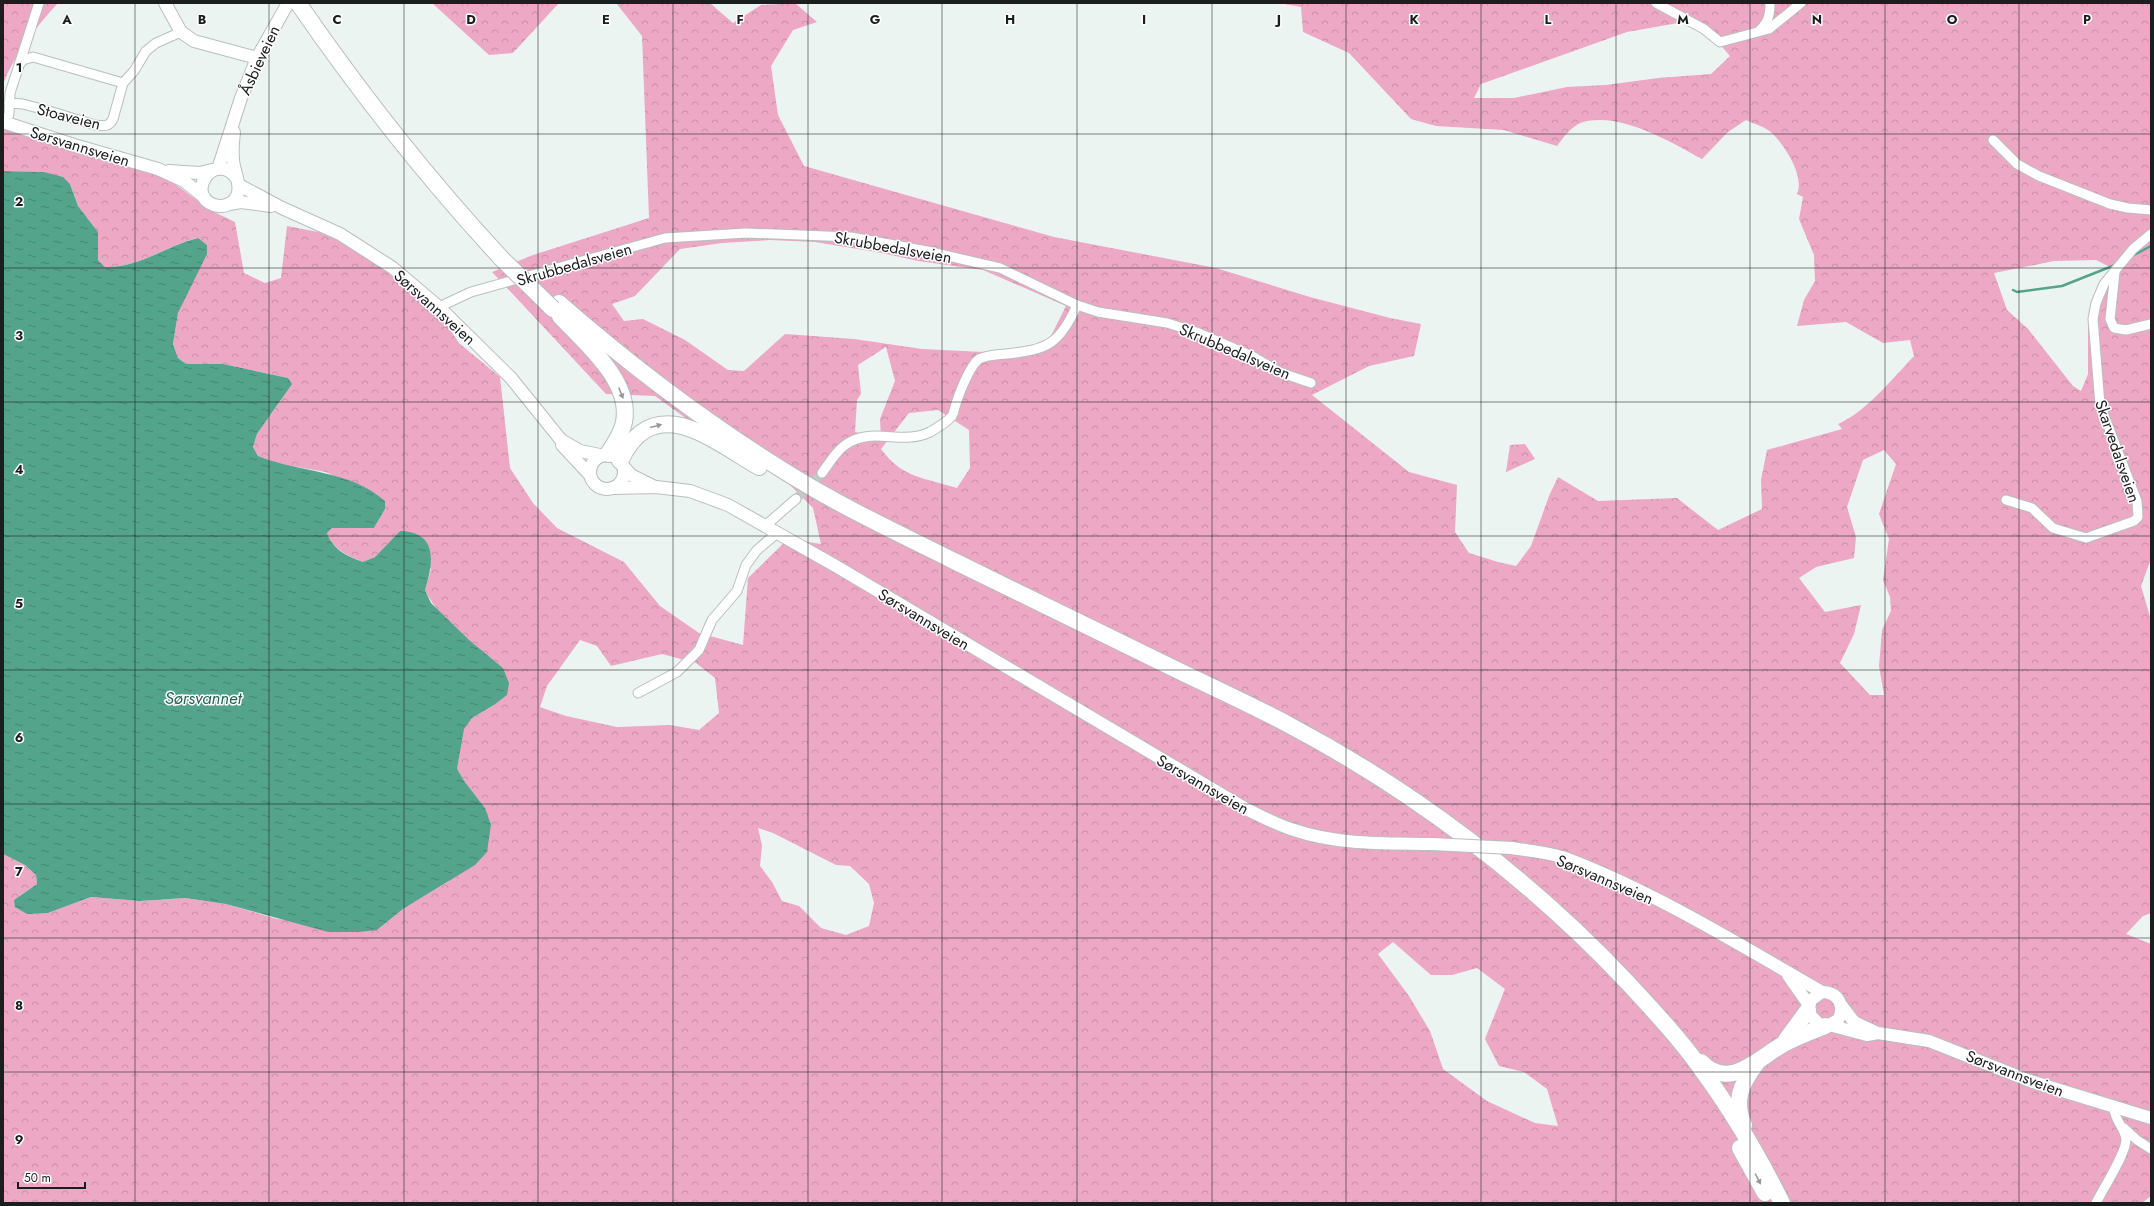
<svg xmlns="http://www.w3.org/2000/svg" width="2154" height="1206" viewBox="0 0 2154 1206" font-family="Jost,sans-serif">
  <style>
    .forest { fill: url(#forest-crowns); fill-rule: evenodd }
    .water { fill: url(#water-ripples) }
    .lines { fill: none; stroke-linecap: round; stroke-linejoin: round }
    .stream { stroke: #54a48c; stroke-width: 2.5 }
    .street-tunnel { stroke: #c2c9c7; stroke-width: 9; stroke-dasharray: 9 4.5; stroke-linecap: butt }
    .street-casing { stroke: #b8bfbd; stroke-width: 11 }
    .secondary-casing { stroke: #b8bfbd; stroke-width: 14 }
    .highway-casing { stroke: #b8bfbd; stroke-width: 18 }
    .street { stroke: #fff; stroke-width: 9 }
    .secondary { stroke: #fff; stroke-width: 12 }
    .highway { stroke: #fff; stroke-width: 16 }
    .secondary-bridge-casing { stroke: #b8bfbd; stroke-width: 14; stroke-linecap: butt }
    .highway-bridge-casing { stroke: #b8bfbd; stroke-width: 18; stroke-linecap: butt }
    .secondary-bridge { stroke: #fff; stroke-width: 12 }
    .highway-bridge { stroke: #fff; stroke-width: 16 }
    .oneway { fill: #989a99 }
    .grid { fill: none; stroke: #1b1e1d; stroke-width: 1; stroke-opacity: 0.55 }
    .labels { text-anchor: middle; stroke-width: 3; stroke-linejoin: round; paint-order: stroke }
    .street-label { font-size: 16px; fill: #1b1e1d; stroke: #fff }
    .water-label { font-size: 17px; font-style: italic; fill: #256452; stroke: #fff }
    .grid-label { font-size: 13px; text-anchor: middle; font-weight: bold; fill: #1b1e1d; stroke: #fff; stroke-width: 3; stroke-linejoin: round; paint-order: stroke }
  </style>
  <defs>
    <pattern id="forest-crowns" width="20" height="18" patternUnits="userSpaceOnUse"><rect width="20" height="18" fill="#eca8c4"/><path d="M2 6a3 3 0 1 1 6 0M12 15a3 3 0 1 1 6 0" fill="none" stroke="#ca90a8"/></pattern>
    <pattern id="water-ripples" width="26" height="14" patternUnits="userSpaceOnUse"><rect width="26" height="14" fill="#54a48c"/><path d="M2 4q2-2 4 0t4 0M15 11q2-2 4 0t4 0" fill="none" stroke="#458572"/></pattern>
  </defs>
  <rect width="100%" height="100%" fill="#ecf4f1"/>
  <g class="forest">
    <path d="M3,3h55c-22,24 -43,50 -55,81z"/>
    <path d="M432,3h127l-46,50 -24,2z"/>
    <path d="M616,3h94l23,20 28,-18 34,-2 22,19 -24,8 -22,36 7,49 26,51 250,71 162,31 94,29 80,21 31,6 -7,32 -45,10 -57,29 97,77 48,13 -2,47 14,21 29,9 18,4 15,-20 18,-50 9,-19 40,24 79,-3 41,32 44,-21 -1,-29 6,-30 75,-21 -4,-5c28,-12 55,-46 76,-68l-4,-16 -27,3 -37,-21 -49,4 7,-26 11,-19 -1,-26 -15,-36 4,-22 -6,-3c8,-18 -12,-48 -25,-61 -6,-6 -18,-9 -26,-13l-18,12 -26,27c-31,-17 -78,-45 -115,-38 -13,2 -23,15 -30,25l-53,-16 -68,-4 -25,-7 -62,-66 -46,-21 -2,-25 -22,-4h872v556l-10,27 10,34v293l-8,3 -17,18 25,10v252l-9,7h-2139v-349l22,11 11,10 1,9 -23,16 34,13 43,-16 49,4 45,-3 41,6 51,15 100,11 26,-21 46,-28 36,-73 -20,-26 -8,-13 6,-40 9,-11 22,-13 9,-37c-26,-21 -64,-48 -78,-78l6,-21 -31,-38 -25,26 -12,5c-16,-7 -30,-12 -36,-29l5,-5h42l11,-19v-8l-59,-29 -52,-9 -16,-7 -5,-9 4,-13 24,-34 7,-22 -65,-14h-37l-8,-6 -5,-14 5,-31 29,-68 -10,-7c-31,8 -58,30 -92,29l-7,-7v-28l-20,-26 -8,-22 -26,-12 -41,-1v-49l164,56 43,32 25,12 9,51 21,10 16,-5 6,-52 47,9 91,57 34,51 41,34 10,91 23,35 24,25 67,34 36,44 39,27 44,12 5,-67 40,-39 33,5 -8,-36 -29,-29 -47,-24 -82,-59 -49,-2 -114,-122 41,-17 116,-37 -7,-182zM1678,23l27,4 25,29 -19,18 -53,4 -52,7 -39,2 -53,11h-40l7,-14 146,-52zM770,240l45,2 67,11 36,8 65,9 83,36 -18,36 -44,11 -82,-4 -68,-10 -69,-5 -41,37 -16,-1 -43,-30 -42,-21 -19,2 -12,-17 23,-8 45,-47 42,-6zM2096,260l18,9 -4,6 -3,16 -15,19 -4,17v47l-7,17 -8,-5 -45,-57 -21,-19 -13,-37 60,-12zM886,347l9,34 -15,38 1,19 -26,-6 2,-32 4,-6 -3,-29zM938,410l31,20 1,38 -13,20c-32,-10 -55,-10 -76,-39l28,-36zM1884,450l12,14 -17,50 10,25 -6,41 7,17 1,14 -9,19 -3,36 5,29h-14l-30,-32 14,-29 7,-29 -36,7 -26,-34 17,-11 38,-9 2,-21 -9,-30 16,-47zM580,640l17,6 14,20 51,-12 34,9 19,15 4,35 -20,17 -29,-5 -53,2 -51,-11 -26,-9 7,-21zM758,828l15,5 63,32 14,1 19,18 5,19 -5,23 -23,9 -25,-7 -22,-22 -17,-5 -10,-19 -12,-16 2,-21zM1393,942l38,33h21l25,-7 28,21 -20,50 14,27 25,6 23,17 11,37 -23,-3 -48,-22 -44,-32 -13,-38 -21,-35 -31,-42z"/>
    <path d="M1525,444l10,15 -29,13 4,-27z"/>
  </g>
  <path class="water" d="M3,171l41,1 19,5 7,7 8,22 20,26v28l7,7c34,1 61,-21 93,-29l9,7v9l-29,59 -5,31 5,14 8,6h37l65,14 4,6 -35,50 -4,13 5,9c41,17 91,13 127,45v8l-11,19h-42l-5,5c6,17 20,23 36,29l12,-5 25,-26c39,1 33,33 25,59l6,13 38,37 34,28 6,15 -2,12 -13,10 -22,13 -8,11 -7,40 8,13 20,26 6,17 -4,27 -12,13 -72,44 -26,21 -18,2h-31l-102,-28 -41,-6 -45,3 -49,-4 -43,16 -21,1 -12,-7 -1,-7 23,-16 -1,-9 -11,-10 -22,-11z"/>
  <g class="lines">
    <g class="stream">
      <path d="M2132,256l19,-10"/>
      <path d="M2013,290l4,2 45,-6 53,-21"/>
    </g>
    <path class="street-tunnel" d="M796,499l26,-26"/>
    <defs>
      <g id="street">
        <path d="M1656,3l48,26 16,13 49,-13 32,-26"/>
        <path d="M1759,31c9,-9 11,-15 11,-28"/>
        <path d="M123,83l11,-12 12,-20 10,-8 25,-11"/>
        <path d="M9,103l14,1 26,7 46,14c9,1 14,2 18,-6l10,-36 -90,-26 -10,3 -4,5"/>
        <path d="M6,123l3,-9 1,-21 29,-90"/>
        <path d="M1993,140l24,24 22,12 71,28 18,4 23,2"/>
        <path d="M2115,272l-5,47 4,9 12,2 25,-6"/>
        <path d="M439,307l32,-15 194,-54 81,-5 105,4 76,14 73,17 77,37 21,7 69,11 29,9 58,25 25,15 32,11"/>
        <path d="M822,473c8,-11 16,-25 28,-31 26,-14 54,3 80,-10 7,-4 17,-10 22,-16 2,-3 2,-6 3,-9 3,-11 15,-42 24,-48 8,-4 18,-4 27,-5 41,-4 54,-10 71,-49"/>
        <path d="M2006,500l26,8 21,20 33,10 48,-17 4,-4 -1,-16 -37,-96 -7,-86 3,-16 8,-19 29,-35 18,-15"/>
        <path d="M765,526l31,-27"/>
        <path d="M638,693l39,-21 22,-22 13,-30 25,-29 9,-26 11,-15 20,-17"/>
        <path d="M2124,1128l13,12 14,9"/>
        <path d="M2096,1203c7,-14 31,-51 30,-64 -2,-13 -11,-17 -12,-31"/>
      </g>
      <g id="secondary">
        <path d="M165,3l16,29 13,9 63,17"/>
        <path d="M3,122l71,23 84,24 26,12 20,16"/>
        <path d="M234,132c-1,9 -2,19 -1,28 1,14 13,32 -2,43 -5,3 -11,4 -17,2 -30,-10 1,-57 23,-26"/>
        <path d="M218,169l23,-71 16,-40 31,-55"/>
        <path d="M169,171l31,2 12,-3"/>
        <path d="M239,185l43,23 58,26 53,34 46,39 72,71 50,62 19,11 20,4"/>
        <path d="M229,204l12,-2 30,4"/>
        <path d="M562,445l27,29"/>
        <circle cx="607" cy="472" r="17"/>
        <path d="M623,466l8,9 24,12"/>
        <path d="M613,488l43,-1 34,4 38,14 106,60 412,244c15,7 31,16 48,21 44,15 92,13 138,14"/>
        <path d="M1512,848c17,3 36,4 53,10 90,34 175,87 257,134"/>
        <path d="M1788,975l21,30"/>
        <path d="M1842,1006l12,16 21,10"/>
        <path d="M1829,1025l9,-5c8,-14 0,-28 -16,-28l-11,8 -3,10 2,5 10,10h9l38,10 11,-2 51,8 101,40 121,37"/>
      </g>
      <g id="highway">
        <path d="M298,3c62,90 128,174 203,255"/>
        <path d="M559,303c72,63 149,121 230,171 53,33 109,59 165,87 74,36 149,73 223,109 37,18 75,35 112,55 125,66 241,154 338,257 26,28 53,57 75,88 31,42 57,87 80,133"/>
        <path d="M560,316c25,27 72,65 64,106 -2,12 -10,22 -16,32"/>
        <path d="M620,461c34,-72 92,-21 139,6"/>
        <path d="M1786,1040l22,-30"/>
        <path d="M1701,1062c28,29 56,-3 81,-17 13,-8 28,-13 43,-19"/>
        <path d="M1744,1125c-11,-24 -3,-41 12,-61"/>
        <path d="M1740,1148l25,45"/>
      </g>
    </defs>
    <use href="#street" class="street-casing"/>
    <use href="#secondary" class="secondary-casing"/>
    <use href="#highway" class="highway-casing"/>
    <use href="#street" class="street"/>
    <use href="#secondary" class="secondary"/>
    <use href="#highway" class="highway"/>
    <defs>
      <path id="secondary-bridge" d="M1432,844l80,4"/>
      <path id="highway-bridge" d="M501,258l52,51"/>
    </defs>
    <use href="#secondary-bridge" class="secondary-bridge-casing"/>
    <use href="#highway-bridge" class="highway-bridge-casing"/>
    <use href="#secondary-bridge" class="secondary-bridge"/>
    <use href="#highway-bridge" class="highway-bridge"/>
  </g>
  <defs><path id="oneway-solid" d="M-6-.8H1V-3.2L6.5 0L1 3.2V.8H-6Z"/></defs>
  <g class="oneway">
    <use href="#oneway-solid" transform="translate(621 393) rotate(68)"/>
    <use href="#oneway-solid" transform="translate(656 426) rotate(-15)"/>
    <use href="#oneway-solid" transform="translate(1758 1179) rotate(62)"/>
  </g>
  <path class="grid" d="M135,3v1200M269,3v1200M404,3v1200M538,3v1200M673,3v1200M808,3v1200M942,3v1200M1077,3v1200M1212,3v1200M1346,3v1200M1481,3v1200M1616,3v1200M1750,3v1200M1885,3v1200M2019,3v1200M3,134h2148M3,268h2148M3,402h2148M3,536h2148M3,670h2148M3,804h2148M3,938h2148M3,1072h2148"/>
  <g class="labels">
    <g class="street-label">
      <text transform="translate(259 60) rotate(-65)" y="6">Åsbieveien</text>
      <text transform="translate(69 116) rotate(14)" y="6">Stoaveien</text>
      <text transform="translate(80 146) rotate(17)" y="6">Sørsvannsveien</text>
      <text transform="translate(893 247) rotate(10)" y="6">Skrubbedalsveien</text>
      <text transform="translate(574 264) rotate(-16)" y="6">Skrubbedalsveien</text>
      <text transform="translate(435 307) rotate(42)" y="6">Sørsvannsveien</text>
      <text transform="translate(1235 351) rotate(23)" y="6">Skrubbedalsveien</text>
      <text transform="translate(2118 451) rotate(71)" y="6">Skarvedalsveien</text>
      <text transform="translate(924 619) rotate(31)" y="6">Sørsvannsveien</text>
      <text transform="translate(1203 784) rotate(30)" y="6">Sørsvannsveien</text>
      <text transform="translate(1605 879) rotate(23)" y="6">Sørsvannsveien</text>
      <text transform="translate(2015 1073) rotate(21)" y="6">Sørsvannsveien</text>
    </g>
    <g class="water-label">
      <text x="203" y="704">Sørsvannet</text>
    </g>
  </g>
  <g class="grid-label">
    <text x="67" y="24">A</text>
    <text x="202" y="24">B</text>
    <text x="337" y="24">C</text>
    <text x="471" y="24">D</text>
    <text x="606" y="24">E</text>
    <text x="740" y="24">F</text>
    <text x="875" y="24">G</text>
    <text x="1010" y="24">H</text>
    <text x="1144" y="24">I</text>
    <text x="1279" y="24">J</text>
    <text x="1414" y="24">K</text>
    <text x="1548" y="24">L</text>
    <text x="1683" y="24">M</text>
    <text x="1817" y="24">N</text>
    <text x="1952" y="24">O</text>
    <text x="2087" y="24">P</text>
    <text x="19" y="72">1</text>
    <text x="19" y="206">2</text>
    <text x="19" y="340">3</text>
    <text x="19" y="474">4</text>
    <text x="19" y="608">5</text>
    <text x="19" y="742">6</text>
    <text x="19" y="876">7</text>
    <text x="19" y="1010">8</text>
    <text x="19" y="1144">9</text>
  </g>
  <rect width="2154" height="1206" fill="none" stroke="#1b1e1d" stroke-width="8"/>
  <path d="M18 1182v6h67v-6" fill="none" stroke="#1b1e1d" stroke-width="2"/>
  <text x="24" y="1182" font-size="12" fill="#1b1e1d" stroke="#ffffff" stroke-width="3" paint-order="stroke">50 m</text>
</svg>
